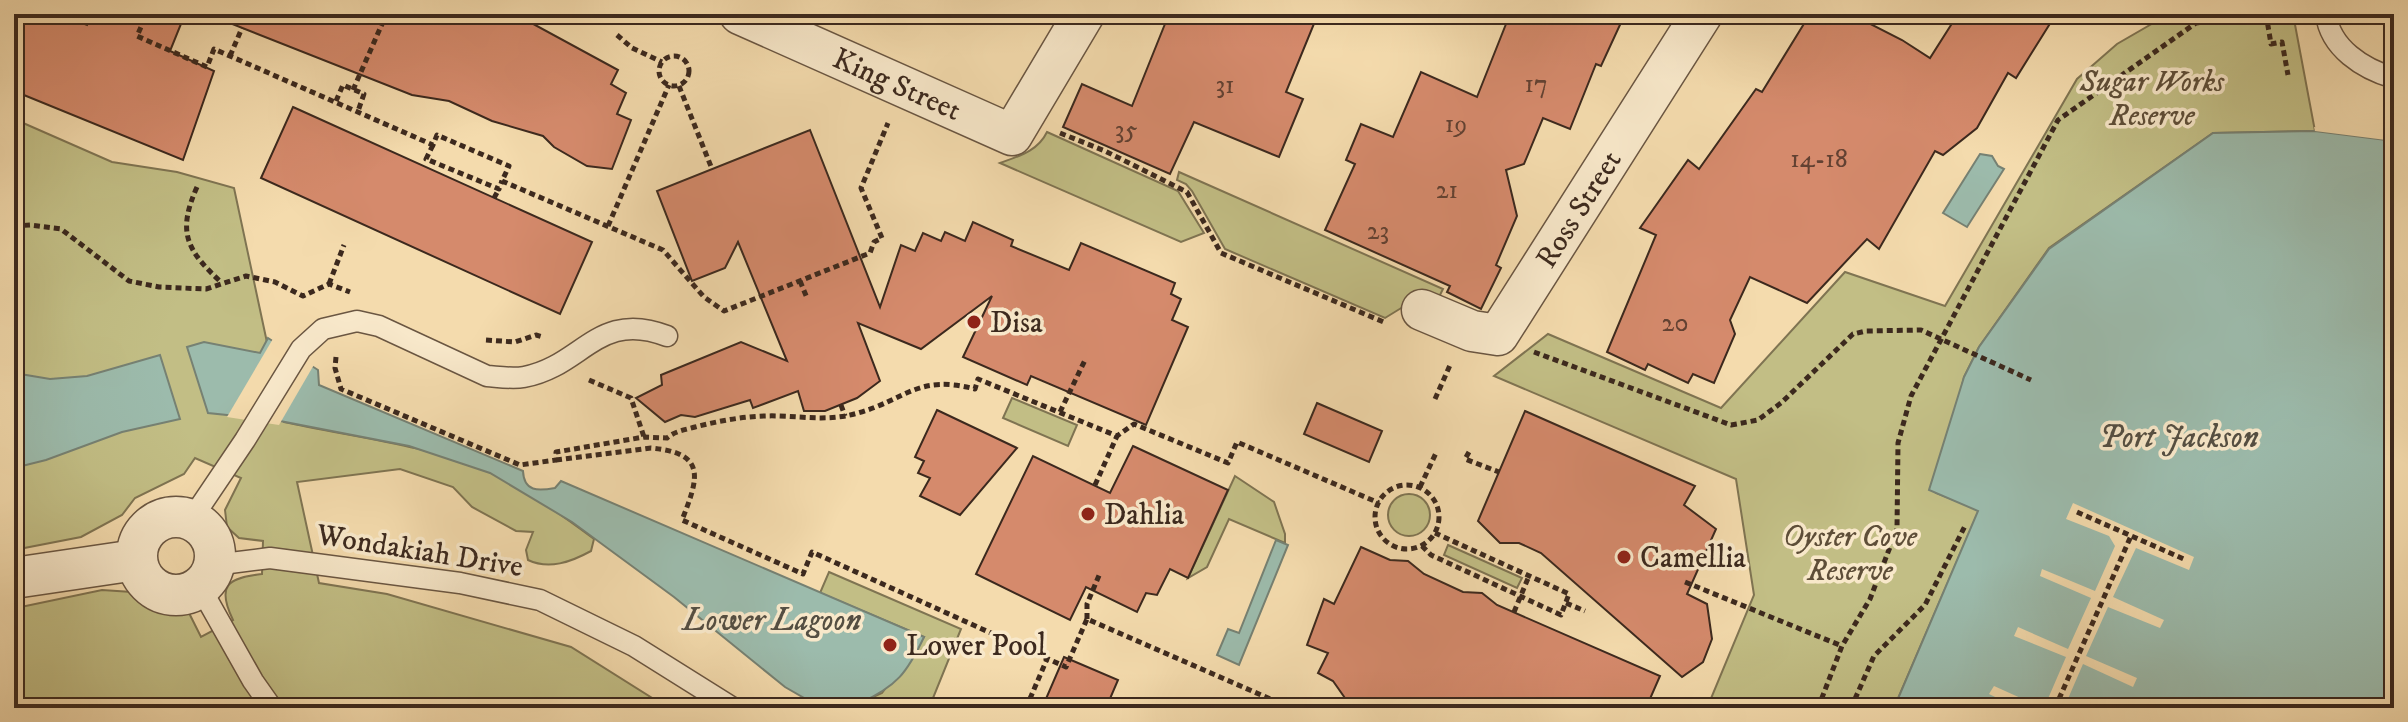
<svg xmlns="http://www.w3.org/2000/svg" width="2408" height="722" viewBox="0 0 2408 722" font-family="'IM FELL DW Pica',serif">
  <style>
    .green { fill: #c2be85; stroke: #7f7452; stroke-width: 2 }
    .water { fill: #9cbbac; stroke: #768173; stroke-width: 2 }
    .pier { fill: #f4dbad }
    .building { fill: #d58a6c; stroke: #3c291e; stroke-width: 2 }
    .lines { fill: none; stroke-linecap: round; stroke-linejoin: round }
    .service-casing { stroke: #6a5642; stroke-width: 23 }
    .minor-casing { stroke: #6a5642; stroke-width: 43 }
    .path { stroke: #3c291e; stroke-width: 5; stroke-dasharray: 6 4; stroke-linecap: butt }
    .service { stroke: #f8e8ca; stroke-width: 20 }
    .minor { stroke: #f8e8ca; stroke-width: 40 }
    .poi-dot { fill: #8f2418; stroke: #f8e8ca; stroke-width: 3 }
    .labels { text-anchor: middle; stroke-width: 7; stroke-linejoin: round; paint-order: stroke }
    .number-label { font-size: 26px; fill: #624132 }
    .park-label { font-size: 30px; font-style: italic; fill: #5e4e38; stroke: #f8e8ca }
    .street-label { font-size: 30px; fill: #3c291e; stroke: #f8e8ca }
    .poi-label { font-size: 30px; fill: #3c291e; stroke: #f8e8ca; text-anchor: start }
    .water-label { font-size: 32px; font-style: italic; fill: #544e42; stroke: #f8e8ca }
  </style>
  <rect width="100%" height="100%" fill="#f4dbad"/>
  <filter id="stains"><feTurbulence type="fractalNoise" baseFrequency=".0025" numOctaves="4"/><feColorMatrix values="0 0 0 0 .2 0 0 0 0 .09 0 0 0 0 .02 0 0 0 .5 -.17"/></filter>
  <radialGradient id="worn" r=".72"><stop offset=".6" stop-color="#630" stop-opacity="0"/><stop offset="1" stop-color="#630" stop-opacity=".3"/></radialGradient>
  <g class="green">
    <path d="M2169,14h124l22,117 -102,2 -164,115 -70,99 -15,30 -28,116 43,17 -85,198h-187l47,-113 -18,-116 -242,-103 54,-42 173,74 124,-136 100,34 132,-227 40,-35z"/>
    <path d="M14,119l98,43 65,10 57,16 50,234c68,15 141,22 205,50 31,14 77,46 105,67l-3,12c-20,11 -42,19 -63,9l-2,-10 7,-18 -17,-1 -44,-24 -19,-20 -53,-18 -103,13 22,101 68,11 184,53 97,61h-654v-76l6,-8 -4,-16 86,-18 30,2 33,15 23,4 13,26 32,-17c-17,-35 -5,-42 29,-46l1,-33 -24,-3 -12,-11 -2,-17 16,-32 -46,-20 -11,16 -49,24 -13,17 -41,22 -67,13z"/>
    <path d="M1047,132l131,59 26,42 -23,9 -181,-79c19,-7 38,-12 47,-31z"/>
    <path d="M1179,172l264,117 -11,22 -21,-9 -26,16 -160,-69 -33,-58 -6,-7 -9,-4z"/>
    <path d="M1012,398l65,27 -9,21 -65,-28z"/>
    <path d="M1235,476l39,26 11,32v9l-56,-24 -22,48 -19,11z"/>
    <circle cx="1409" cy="515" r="21"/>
    <path d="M1448,545l74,33 -5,10 -73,-33z"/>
    <path d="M829,572l132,57 -32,79h-69v-5l22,-10 42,-56 -104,-44z"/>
  </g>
  <g class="water">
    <path d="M2315,131l79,10v567h-500l84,-197 -49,-21 35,-113 15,-30 70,-98 164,-116z"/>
    <path d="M1980,154l12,2 6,10 6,3 -37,58 -24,-14z"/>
    <path d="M268,338l50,32 1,15 204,86c1,21 15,20 32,17l6,-7 363,156c-17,36 -27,49 -64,66v5h-14l-1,-2 -18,-1 -21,-6 -21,-12 -111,-90 -102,-75 -82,-49 -81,-27 -134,-26 -67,-7 -21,-66 17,-5 56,11z"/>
    <path d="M160,355l20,64 -58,13 -76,28 -32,8v-95l36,6 37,-3z"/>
    <path d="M1276,540l12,5 -49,120 -22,-10 11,-26 11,4z"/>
  </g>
  <g class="pier">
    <path d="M2314,127l80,10v4l-79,-10z"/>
    <path d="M274,337l41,26 -36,62 -52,-8z"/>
    <path d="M2073,503l121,54 -5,13 -53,-22 -23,49 51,23 -4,8 -52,-21 -22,49 51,22 -4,9 -50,-23 -19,44h-20l22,-51 -52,-21 4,-9 50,22 23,-51 -51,-22 2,-7 53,22 20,-45 -6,-10 -43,-17z"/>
    <path d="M1994,686l49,22h-25l-29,-14z"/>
  </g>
  <g class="building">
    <path d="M14,14h45l28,11 3,-11h95l-15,37 44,20 -31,89 -169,-69z"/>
    <path d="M213,14h302l103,56 -7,14 15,9 -9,21 14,6 -19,49 -25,-3 -33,-19 -11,-11 -51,-15 -43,-20 -37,-6 -200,-79z"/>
    <path d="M1169,14h149l-32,78 17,7 -24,58 -85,-35 -24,52 -107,-47 19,-43 50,22z"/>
    <path d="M1510,14h115l-24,52 -5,-2 -26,65 -27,-11 -19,46 -18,6 11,46 -21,49 5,3 -20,41 -34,-17 3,-6 -125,-56 30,-66 -9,-4 15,-36 32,13 28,-65 56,25z"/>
    <path d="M1810,14h41l51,26 28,18 28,-44h98l-40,64 -8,-5 -31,55 -34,27 -8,-4 -56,98 -12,-10 -60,64 -57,-26 -20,43 5,14 -21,49 -21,-9 -5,9 -40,-19 -3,6 -38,-18 49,-117 -16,-7 48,-68 11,9 57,-80 6,3z"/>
    <path d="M293,107l299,135 -32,72 -299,-136z"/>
    <path d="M810,130l70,177 21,-62 14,6 8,-18 18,8 4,-9 20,9 8,-19 40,18 -2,6 58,24 12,-27 94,40 -4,11 10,5 -9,21 16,7 -42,98 -115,-49 -4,9 -64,-28 29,-61 -71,53 -63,-26 22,58 -23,17 -32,13h-21l-6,-20 -45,17 -3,-8 -55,17 -14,-2 -16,7 -29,-24 26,-13 -1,-10 80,-33 46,19 -49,-119 -13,26 -33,13 -35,-90z"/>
    <path d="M1317,403l65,28 -13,31 -65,-28z"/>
    <path d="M937,410l80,38 -57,67 -40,-19 10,-18 -12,-5 6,-12 -9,-4z"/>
    <path d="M1525,411l170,75 -11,19 32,24 -29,65 20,10 5,35 -9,23 -21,15 -141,-124 -22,-10h-19l-22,-22z"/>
    <path d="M1133,446l95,44 -40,88 -18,-9 -13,26 -11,-2 -9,19 -51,-25 -16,33 -94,-46 57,-118 77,37z"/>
    <path d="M1361,547l29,13 18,1 16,13 39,18 19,1 15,12 163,71 -14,32h-294l-19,-27 -15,-8 10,-20 -21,-8 17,-46 10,5z"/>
    <path d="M1064,657l54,23 -12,28h-64z"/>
  </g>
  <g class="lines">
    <defs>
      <g id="service">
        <path d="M2326,14c4,34 37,55 68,64"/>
        <path d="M191,520l54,-80 56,-91 22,-20 34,-8 22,5 108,50c13,1 25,3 37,1 59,-11 74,-68 143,-41"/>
        <path d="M214,565l56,-7 190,25 80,17 94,46 99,62"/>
        <path d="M200,587l53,94 19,27"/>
      </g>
      <g id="minor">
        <path id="s1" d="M740,14l272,121 72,-121"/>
        <path id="s2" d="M1422,310l50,21 26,4 204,-321"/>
        <circle cx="176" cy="556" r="39"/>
        <path d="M14,578l122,-18"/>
      </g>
    </defs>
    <use href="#service" class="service-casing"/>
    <use href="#minor" class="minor-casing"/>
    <g class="path">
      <path d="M136,14l9,4 -8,18 70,31 7,-18 219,96 4,-10 72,31 -7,15 161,69 41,47 20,14 146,-58 4,-11 8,-4 -21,-50 27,-65"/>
      <path d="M2266,14l5,30 11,-2 6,33"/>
      <path d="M617,35l15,13 30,14"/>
      <circle cx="674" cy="71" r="15"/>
      <path d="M230,56l12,-28"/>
      <path d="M679,86l33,83"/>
      <path d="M353,90l33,-75"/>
      <path d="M336,101l7,-16 21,9 -6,17"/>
      <path d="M1060,133l45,18 82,41 34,61 165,70"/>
      <path d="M433,145l-7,14 73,30 3,-8"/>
      <path d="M197,187c-20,45 -11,63 25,96"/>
      <path d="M494,198l5,-9"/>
      <path d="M14,226l16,-1 31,4 68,52 30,6 47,2 40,-13 29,6 28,14 26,-12 21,8"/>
      <path d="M608,226l61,-141"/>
      <path d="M800,281l7,17"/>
      <path d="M329,284l15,-39"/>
      <path d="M486,340l29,2 21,-7 7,2"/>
      <path d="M1534,352l197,73 27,-5 23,-17 72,-69 13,-3 55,-1 110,50"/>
      <path d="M336,357l-1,11 6,21 179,76 36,-5v-8l88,-15 23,1c8,-7 18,-8 28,-11 27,-7 56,-12 84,-11 28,1 52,5 79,-3 49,-14 60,-39 117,-24l3,-10 139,57 17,-12 94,39 9,-21 142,61"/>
      <path d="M589,380l42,18 13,39"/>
      <path d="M1435,399l16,-36"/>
      <path d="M841,405l4,11"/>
      <path d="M1060,412l26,-54"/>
      <path d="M1469,452l-4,7 34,13"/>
      <path d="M556,460l95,-12c57,5 47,31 31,72l121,54 9,-22 254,115 21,-48 204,89"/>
      <circle cx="1407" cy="517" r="32"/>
      <path d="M1095,485l22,-49"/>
      <path d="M1420,487l16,-34"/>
      <path d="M2077,512l109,48"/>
      <path d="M1422,546l9,9 130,60 8,-21 -134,-61"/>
      <path d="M1685,582l157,64"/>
      <path d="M1566,603l19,8"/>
      <path d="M1514,612l15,-36"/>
      <path d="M1087,619v-15l13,-31"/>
      <path d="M1026,708l21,-49"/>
      <path d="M1442,708v-1"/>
      <path d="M1818,708l24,-62 28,-47 27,-70 1,-86 13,-47 147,-276 138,-97 59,-9"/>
      <path d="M1851,708l23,-52 51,-51 41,-81"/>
      <path d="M2055,708l76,-172"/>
    </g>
    <use href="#service" class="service"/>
    <use href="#minor" class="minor"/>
  </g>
  <g class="poi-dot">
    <circle cx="974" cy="322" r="8"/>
    <circle cx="1088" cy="514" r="8"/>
    <circle cx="1624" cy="557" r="8"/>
    <circle cx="890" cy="645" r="8"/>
  </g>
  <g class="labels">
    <g class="number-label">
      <text x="1536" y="92">17</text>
      <text x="1225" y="93">31</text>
      <text x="1456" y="132">19</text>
      <text x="1126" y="138">35</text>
      <text x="1819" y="167">14-18</text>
      <text x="1447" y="198">21</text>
      <text x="1378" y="239">23</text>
      <text x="1675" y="331">20</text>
    </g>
    <g class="park-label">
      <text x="2152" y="91">Sugar Works<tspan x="2152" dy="34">Reserve</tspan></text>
      <text x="1850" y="546">Oyster Cove<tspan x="1850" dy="34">Reserve</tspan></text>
    </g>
    <g class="street-label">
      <text dy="10" stroke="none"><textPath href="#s1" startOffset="172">King Street</textPath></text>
      <text dy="10" stroke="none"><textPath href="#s2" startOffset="230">Ross Street</textPath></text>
      <text transform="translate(420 550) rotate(9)" y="10">Wondakiah Drive</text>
    </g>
    <g class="poi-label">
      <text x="990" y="332">Disa</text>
      <text x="1104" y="524">Dahlia</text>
      <text x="1640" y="567">Camellia</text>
      <text x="906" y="655">Lower Pool</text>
    </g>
    <g class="water-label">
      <text x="2179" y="447">Port Jackson</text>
      <text x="772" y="630">Lower Lagoon</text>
    </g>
  </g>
  <rect width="2408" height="722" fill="none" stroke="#f4dbad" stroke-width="48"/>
  <rect x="16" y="16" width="2376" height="690" fill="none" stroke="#3c291e" stroke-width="4"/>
  <rect x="24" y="24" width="2360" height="674" fill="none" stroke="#3c291e" stroke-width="2"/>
  <rect width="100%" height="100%" filter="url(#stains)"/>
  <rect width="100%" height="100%" fill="url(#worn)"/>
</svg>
